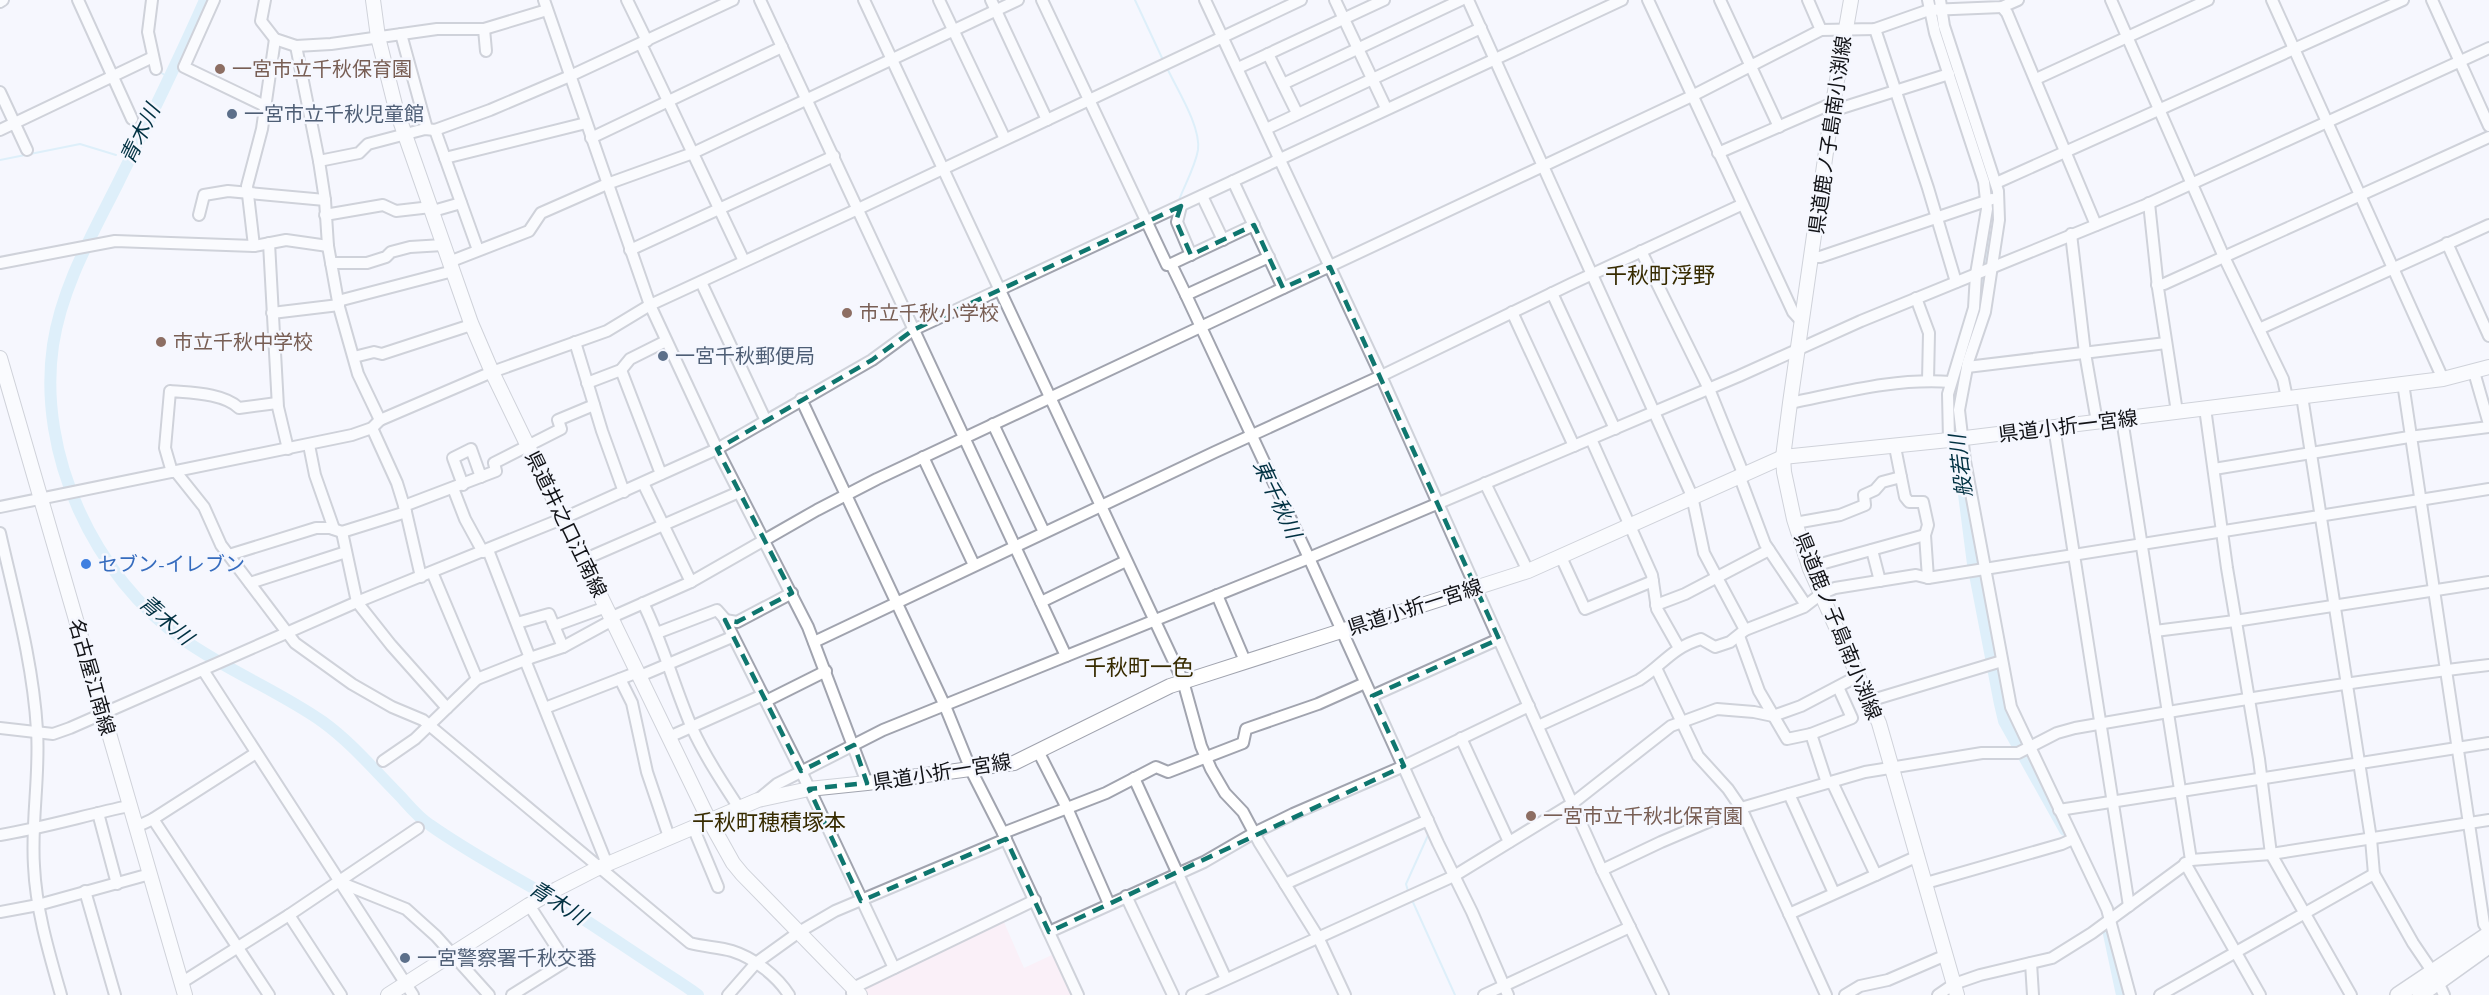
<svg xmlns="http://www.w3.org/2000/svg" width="2489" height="995" viewBox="0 0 2489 995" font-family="'Zilla Slab','Noto Sans JP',serif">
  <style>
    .industrial { fill: #fee6f1 }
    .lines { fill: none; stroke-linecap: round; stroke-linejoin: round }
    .stream { stroke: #c1e5f6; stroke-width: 2 }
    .river { stroke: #c1e5f6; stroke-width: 12 }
    .minor-casing { stroke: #a1a4af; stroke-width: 14 }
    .major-casing { stroke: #a1a4af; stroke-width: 16 }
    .highway-casing { stroke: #a1a4af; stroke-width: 18 }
    .minor { stroke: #fff; stroke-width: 10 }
    .major { stroke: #fff; stroke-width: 14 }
    .highway { stroke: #fff; stroke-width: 15 }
    .marked { fill: none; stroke: #0f766e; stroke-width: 4.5; stroke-dasharray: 12 8; stroke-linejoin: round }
    .education-dot { fill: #8d6e63; stroke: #f5f7fe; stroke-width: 2 }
    .service-dot { fill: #5c6f8a; stroke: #f5f7fe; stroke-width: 2 }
    .shop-dot { fill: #3f7fe0; stroke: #f5f7fe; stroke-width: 2 }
    .labels { text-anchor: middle; stroke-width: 5; stroke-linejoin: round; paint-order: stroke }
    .education-label { font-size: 20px; fill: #785e54; stroke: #f5f7fe; text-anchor: start }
    .service-label { font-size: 20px; fill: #4e5e75; stroke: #f5f7fe; text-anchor: start }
    .street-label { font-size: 20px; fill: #121317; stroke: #f5f7fe }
    .shop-label { font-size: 20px; fill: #366cbe; stroke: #f5f7fe; text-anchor: start }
    .water-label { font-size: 21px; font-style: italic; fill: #003142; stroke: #f5f7fe }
    .quarter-label { font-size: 22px; fill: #372b00; stroke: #f5f7fe }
  </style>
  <rect width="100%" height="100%" fill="#f5f7fe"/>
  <path class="industrial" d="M1003,920l21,48 30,-14 20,41h-209l-5,-9z"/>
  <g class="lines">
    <g class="stream">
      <path d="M1135,0l28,60"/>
      <path d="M1168,70c10,21 33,57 30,80 -3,17 -13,34 -19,50"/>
      <path d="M158,71l12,7"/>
      <path d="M0,160l80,-16 36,11"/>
      <path d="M1408,891l-2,-7 23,-51"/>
      <path d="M1412,900l43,95"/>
    </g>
    <g class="river">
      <path d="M205,0c-27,62 -57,122 -87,183 -26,52 -56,103 -65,162 -16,109 41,232 131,295 44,31 95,51 139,82 29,21 53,50 78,75 9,10 18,21 29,28 41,29 84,51 127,77 32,20 64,42 96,63 15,10 30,19 45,30"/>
      <path d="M1976,314l16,-77"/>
      <path d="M1953,409l20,155 27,140 4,17 61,109"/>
      <path d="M2109,934l13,61"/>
    </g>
    <defs>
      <g id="minor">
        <path d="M78,0l54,119"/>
        <path d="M152,0l-4,32 8,37"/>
        <path d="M214,0l-30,67 81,39"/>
        <path d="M265,0l-4,21 14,18 21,7 35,-2 106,-15h47l63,-19"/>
        <path d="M544,0l106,305 67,144 91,178 59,156"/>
        <path d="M627,0l20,41"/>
        <path d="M760,0l306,656"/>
        <path d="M864,0l319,681 18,65 10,23 14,24 18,19 16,30 59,95 27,58"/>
        <path d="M939,0l66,139"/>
        <path d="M991,0l56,120"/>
        <path d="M1042,0l125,265 4,-1 15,31 123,263 129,285 34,69 36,83"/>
        <path d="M1205,0l176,376 221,494 61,125"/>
        <path d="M1335,0l51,108"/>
        <path d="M1468,0l224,496 12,57 41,77"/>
        <path d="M1648,0l145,312 9,10"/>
        <path d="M1720,0l59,127"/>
        <path d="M1808,0l13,30"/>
        <path d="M1928,0l7,33 49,149 3,27 -11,65 -2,34 -26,86 1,46"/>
        <path d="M1940,0l4,26 54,165 1,29 -14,92 -17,50 -9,48 6,51 46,246 96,202 23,86"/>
        <path d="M2111,0l113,257 59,122 4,19"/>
        <path d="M2272,0l171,379"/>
        <path d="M2432,0l57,126"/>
        <path d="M0,2l3,-2"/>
        <path d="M2002,7l5,6 89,212"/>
        <path d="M484,29l2,22"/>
        <path d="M1875,29l53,159 28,94"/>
        <path d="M401,34l26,95"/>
        <path d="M641,44l103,217"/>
        <path d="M296,46l23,115 6,39 3,46 11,61 19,67 22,46"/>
        <path d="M1268,54l29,59"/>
        <path d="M1238,68l146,-68"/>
        <path d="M2036,79l172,-79"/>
        <path d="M1283,84l178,-84"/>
        <path d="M0,92l27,58"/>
        <path d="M1832,111l117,-37"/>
        <path d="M1266,129l215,-101"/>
        <path d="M0,130l153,-73"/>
        <path d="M435,130l43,120"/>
        <path d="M591,138l191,-91"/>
        <path d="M1718,153l115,-50"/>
        <path d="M445,158l141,-35"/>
        <path d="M319,161l40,-8 9,-9 57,-15 10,1 55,-20 80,-34 163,-76"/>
        <path d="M1233,181l50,107"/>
        <path d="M1996,183l407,-183"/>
        <path d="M1202,196l21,44"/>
        <path d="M2149,203l9,85 19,124"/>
        <path d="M1181,206l-4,16 14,33"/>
        <path d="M433,211l28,-8"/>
        <path d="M199,215l5,-20 24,-4 97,9"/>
        <path d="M325,215l58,-10 13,6 35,-4"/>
        <path d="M2071,234l14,119 12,69"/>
        <path d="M269,243l9,164 10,42"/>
        <path d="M2447,243l42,93"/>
        <path d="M254,246l-7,-60 15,-57 13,-90"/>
        <path d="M630,250l204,-94"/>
        <path d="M1641,251l68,138 34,84"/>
        <path d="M1811,257h9l172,-58"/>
        <path d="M449,262l80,-31 12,-18 66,-29 86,-31 325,-153"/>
        <path d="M0,263l115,-22 139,5 32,-6 42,6"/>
        <path d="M331,263h36l19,-6 5,-5 19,-5 33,-2"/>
        <path d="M1171,264l83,-39"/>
        <path d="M701,282l65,139"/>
        <path d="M2157,285l7,-1 325,-147"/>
        <path d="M1552,293l63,136"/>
        <path d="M1186,295l83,-38"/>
        <path d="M1916,298l13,35 -1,48"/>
        <path d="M338,301l115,-30"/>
        <path d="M1512,312l62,134"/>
        <path d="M272,313l67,-8"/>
        <path d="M2259,329l230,-104"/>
        <path d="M575,342l27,89 22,61"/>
        <path d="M354,357l20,-5 8,2 89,-29"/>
        <path d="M1967,367l199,-24"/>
        <path d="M621,370l40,104"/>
        <path d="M2474,372l15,52"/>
        <path d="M587,383l34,-13 9,-11 36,-18"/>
        <path d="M2403,383l81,541 5,8"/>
        <path d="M2302,396l69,443 3,35 39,69 19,28"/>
        <path d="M801,399l144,307 26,64 32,63 75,162"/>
        <path d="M1790,403c55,-11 104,-25 161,-21"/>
        <path d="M2205,408l22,160 32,191 12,95 80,141"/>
        <path d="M2122,419l69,441"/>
        <path d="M993,424l51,108"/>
        <path d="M2054,427l75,479"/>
        <path d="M372,428l25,55 9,29 15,65"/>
        <path d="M1591,439l61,136 5,34 22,39"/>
        <path d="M309,445l6,30 19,54"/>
        <path d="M1895,447l10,50 4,5h14l5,23 -3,10 3,43"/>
        <path d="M923,457l51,108"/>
        <path d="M2214,469l195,-32 80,-10"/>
        <path d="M172,472l-7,-24 5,-57c21,2 53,2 69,17l38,-5"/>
        <path d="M176,472l28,35 17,38 74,98 57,41 40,23 31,13 267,223c14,4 29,4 42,8 22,7 45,25 57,44"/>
        <path d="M1739,475l26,69 41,61"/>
        <path d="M643,483l48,99"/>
        <path d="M1485,483l43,88"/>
        <path d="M463,485l-10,-27 18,-9 10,28"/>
        <path d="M453,488l12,31 18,33"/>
        <path d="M404,506l92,-35 -2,-8 67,-34 -3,-9 36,-15"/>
        <path d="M0,507l352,-72 20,-7 8,-8 112,-48 115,-41 43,-26 208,-96 443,-209"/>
        <path d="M1795,523l45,-8 25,-10 -1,-10 11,-5 7,-8 19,-5"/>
        <path d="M342,532l15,70 34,43 56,63"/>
        <path d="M0,533c15,66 33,130 37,197 3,45 -6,91 -3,136 2,44 15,87 27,129"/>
        <path d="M488,550l42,108"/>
        <path d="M1872,550l8,31"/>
        <path d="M229,555l87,-27h14l12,4 64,-20"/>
        <path d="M1561,557l24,52 68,-28"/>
        <path d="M583,560l156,-68"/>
        <path d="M1810,567l115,-32"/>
        <path d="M432,572l45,107"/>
        <path d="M250,583l96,-31"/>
        <path d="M1217,595l28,66"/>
        <path d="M1041,602l85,-41"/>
        <path d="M643,603c20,40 31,84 49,125 13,28 30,54 47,80"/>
        <path d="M1656,605l29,-11 84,-44"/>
        <path d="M725,620l12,2 55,-29"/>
        <path d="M517,623l32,-9 14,33"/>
        <path d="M554,626l52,-19"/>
        <path d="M2155,631l80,-10 254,-39"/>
        <path d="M657,633l60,-23 7,8 77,153 93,197"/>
        <path d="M1739,636l20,55 28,48 24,-5 41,-16 -14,-31"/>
        <path d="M814,642l401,-190 166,-76 190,-92 170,-79"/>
        <path d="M525,660l82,204"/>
        <path d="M1656,668l42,88 30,33 13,19 85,187"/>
        <path d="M203,670l210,325"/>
        <path d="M640,676l92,-39"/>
        <path d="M620,679l12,24 15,69 22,65"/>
        <path d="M1372,696l127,-57"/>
        <path d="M766,701l60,-30"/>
        <path d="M1869,701l133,-40"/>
        <path d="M545,708l93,-36"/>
        <path d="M1538,726l101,-46c24,-15 32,-32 62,-41l14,8 15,-5 15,-12 59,-23 17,-13 14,-6 81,-13 12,3 561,-89"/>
        <path d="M0,728l53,6 17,-6 287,-126 207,-84 153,-69 155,-89 41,-30 709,-330"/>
        <path d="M1811,734l16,49"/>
        <path d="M669,737l94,-42"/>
        <path d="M1461,738l48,104"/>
        <path d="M1038,751l29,57 42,96"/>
        <path d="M383,761l32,-22 62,-60 53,-21 33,-11 44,-24 5,-6 79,-35 126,-72 60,-31 815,-383 129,-66 54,-1 54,-19 73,-3 16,-7"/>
        <path d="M1134,778l92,201"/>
        <path d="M1832,782l44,93"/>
        <path d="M1789,794l45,99"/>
        <path d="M760,798l17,-14 106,-54 426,-172 430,-182 122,-55 282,-115 346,-158"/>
        <path d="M2059,810l430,-67"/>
        <path d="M98,813l19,71"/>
        <path d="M153,819l116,176"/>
        <path d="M136,827l17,-8 103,-66"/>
        <path d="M693,827l25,60"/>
        <path d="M1003,833l103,-40 50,-26 12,5 75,-29 3,-14 72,-25 47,-21"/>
        <path d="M0,835c43,-7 86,-20 129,-29"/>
        <path d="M2185,863l75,132"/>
        <path d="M1602,870l59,-28 80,-34 124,-36 117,-19h36l39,-20 18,-5c138,-24 276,-47 414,-63"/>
        <path d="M339,882l67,27 30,27 53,59"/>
        <path d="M1926,883l136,-39 11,-5"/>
        <path d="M1285,884l143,-64"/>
        <path d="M85,891l30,104"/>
        <path d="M1126,896l47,99"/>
        <path d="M0,912l38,-7 112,-31"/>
        <path d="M1789,914l129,-58"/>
        <path d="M289,915l52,80"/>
        <path d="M1049,932l155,-70 50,-29 39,-19 111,-48 125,-60"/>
        <path d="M2031,963l2,32"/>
        <path d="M2438,982l6,13"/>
        <path d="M181,983l108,-68 129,-87"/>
        <path d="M852,993l1,-5 182,-88"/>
        <path d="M512,995l51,-32 1,-4 -35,-54"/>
        <path d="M728,995l28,-32 43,-31 36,-21 171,-72"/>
        <path d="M1192,995l262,-119 119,-73 98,-77 46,-17 37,3 19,4 28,-10 57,-30"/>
        <path d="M1484,995l146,-68"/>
        <path d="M1845,995l15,-9 28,-6 58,-25"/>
        <path d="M1938,995l16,-11 26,-9 72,-17 40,-25 99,-73 80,-6 218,-34"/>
        <path d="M2160,995l214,-121"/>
      </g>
      <g id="major">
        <path d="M373,0l5,37 18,72 75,214 21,49 217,448 24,43 9,11 118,121"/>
        <path d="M1851,0l-18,103 -43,300 -7,54 1,15 10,47 16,50 69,154 78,272"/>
        <path d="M0,358l185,637"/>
        <path d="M388,995l141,-90 28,-16 41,-21 160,-68 51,-11 58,-6 147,-20 156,-77 358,-115 255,-114 166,-17 494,-61 46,-12"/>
      </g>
      <g id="highway">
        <path d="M2398,995l91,-61"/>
        <path d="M2420,995l67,-48"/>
      </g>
    </defs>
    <use href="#minor" class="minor-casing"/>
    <use href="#major" class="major-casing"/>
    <use href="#highway" class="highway-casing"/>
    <use href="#minor" class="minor"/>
    <use href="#major" class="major"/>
    <use href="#highway" class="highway"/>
  </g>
  <path d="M0 0H2489V995H0ZM1181,206l-5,15 15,34 63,-30 29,63 47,-21 169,372 -127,57 32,70 -355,166 -43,-93 -145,62 -52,-112 58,-6 -13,-38 -53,26 -76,-151 12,2 55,-29 -75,-144 155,-89 41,-30z" fill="#f5f7fe" fill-opacity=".55" fill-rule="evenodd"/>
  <path class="marked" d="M1181,206l-5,15 15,34 63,-30 29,63 47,-21 169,372 -127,57 32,70 -355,166 -43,-93 -145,62 -52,-112 58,-6 -13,-38 -53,26 -76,-151 12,2 55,-29 -75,-144 155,-89 41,-30z"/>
  <g class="education-dot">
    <circle cx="220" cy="69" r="6"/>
    <circle cx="847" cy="313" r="6"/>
    <circle cx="161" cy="342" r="6"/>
    <circle cx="1531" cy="816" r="6"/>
  </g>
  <g class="service-dot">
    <circle cx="232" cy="114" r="6"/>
    <circle cx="663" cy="356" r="6"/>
    <circle cx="405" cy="958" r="6"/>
  </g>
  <circle class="shop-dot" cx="86" cy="564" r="6"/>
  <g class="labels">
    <g class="education-label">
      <text x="232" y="76">一宮市立千秋保育園</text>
      <text x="859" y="320">市立千秋小学校</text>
      <text x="173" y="349">市立千秋中学校</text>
      <text x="1543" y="823">一宮市立千秋北保育園</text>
    </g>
    <g class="service-label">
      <text x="244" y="121">一宮市立千秋児童館</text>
      <text x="675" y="363">一宮千秋郵便局</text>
      <text x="417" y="965">一宮警察署千秋交番</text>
    </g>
    <g class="street-label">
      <text transform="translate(1830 135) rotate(-82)" y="7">県道鹿ノ子島南小渕線</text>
      <text transform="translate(2068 426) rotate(-7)" y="7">県道小折一宮線</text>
      <text transform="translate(566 524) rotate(64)" y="7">県道井之口江南線</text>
      <text transform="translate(1415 607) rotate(-18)" y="7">県道小折一宮線</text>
      <text transform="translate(1838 626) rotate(68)" y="7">県道鹿ノ子島南小渕線</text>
      <text transform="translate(92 677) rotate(74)" y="7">名古屋江南線</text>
      <text transform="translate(942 772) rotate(-9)" y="7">県道小折一宮線</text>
    </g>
    <g class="shop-label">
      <text x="98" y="571">セブン-イレブン</text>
    </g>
    <g class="water-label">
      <text transform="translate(140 134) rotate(-64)" y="7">青木川</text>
      <text transform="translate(1961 466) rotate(-97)" y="7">般若川</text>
      <text transform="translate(1277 499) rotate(65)" y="7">東千秋川</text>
      <text transform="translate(166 620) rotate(41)" y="7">青木川</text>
      <text transform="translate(558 903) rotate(32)" y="7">青木川</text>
    </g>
    <g class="quarter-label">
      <text x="1660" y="283">千秋町浮野</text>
      <text x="1139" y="675">千秋町一色</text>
      <text x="769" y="830">千秋町穂積塚本</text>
    </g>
  </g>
</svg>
